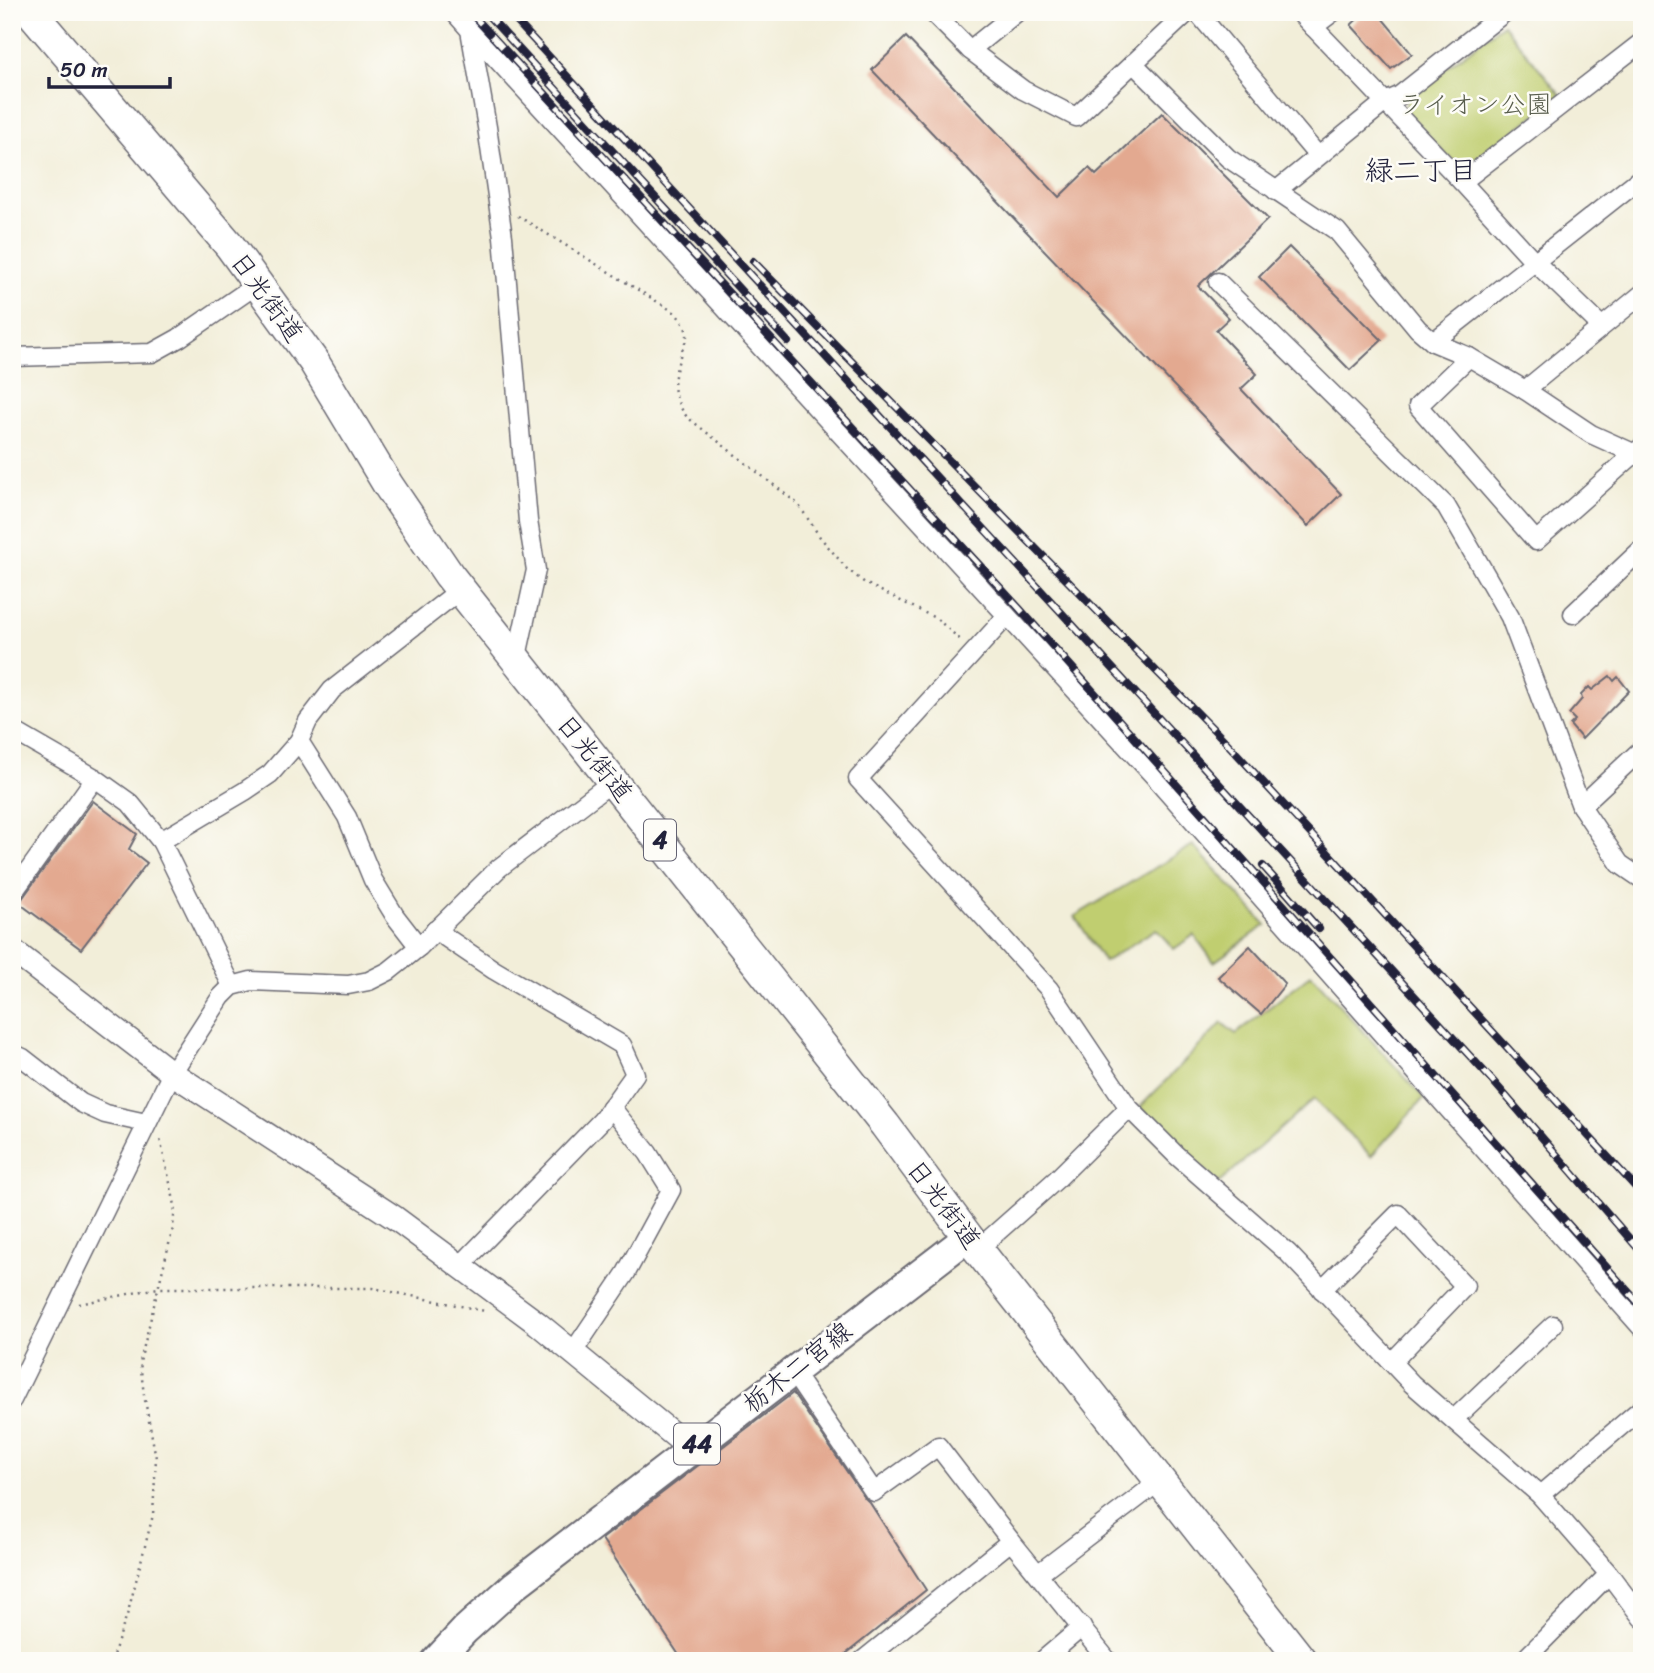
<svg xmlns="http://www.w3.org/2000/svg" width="1654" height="1673" viewBox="0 0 1654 1673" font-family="Sriracha,'Klee One',sans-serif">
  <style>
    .green { fill: #c0ce70; stroke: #717856; stroke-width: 2 }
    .building { fill: #e3a990 }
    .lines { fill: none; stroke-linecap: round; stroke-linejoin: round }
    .minor-casing { stroke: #6b6972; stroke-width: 21 }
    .tertiary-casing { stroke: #6b6972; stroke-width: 26 }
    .primary-casing { stroke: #6b6972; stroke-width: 32 }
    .trunk-casing { stroke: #6b6972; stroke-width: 33 }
    .path { stroke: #6b6972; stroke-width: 2.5; stroke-dasharray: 2 5; stroke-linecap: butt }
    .minor { stroke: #fff; stroke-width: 18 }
    .tertiary { stroke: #fff; stroke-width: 23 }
    .primary { stroke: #fff; stroke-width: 28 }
    .trunk { stroke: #fff; stroke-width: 30 }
    .rail-casing { stroke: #22223b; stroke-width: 8 }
    .rail { stroke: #fdfcf7; stroke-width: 5; stroke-dasharray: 16; stroke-linecap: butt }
    .labels { text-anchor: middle; stroke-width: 5; stroke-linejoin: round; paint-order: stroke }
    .shield { fill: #fdfcf7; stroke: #646373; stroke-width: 2 }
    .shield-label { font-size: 24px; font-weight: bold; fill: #22223b }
    .park-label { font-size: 26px; fill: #595e4e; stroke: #fdfcf7 }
    .street-label { font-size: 26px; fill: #22223b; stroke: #fdfcf7 }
    .neighbourhood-label { font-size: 28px; fill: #22223b; stroke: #fdfcf7 }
  </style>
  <rect width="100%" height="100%" fill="#fdfcf7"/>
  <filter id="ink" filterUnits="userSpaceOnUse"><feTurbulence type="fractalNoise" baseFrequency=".0143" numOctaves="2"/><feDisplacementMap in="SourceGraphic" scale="14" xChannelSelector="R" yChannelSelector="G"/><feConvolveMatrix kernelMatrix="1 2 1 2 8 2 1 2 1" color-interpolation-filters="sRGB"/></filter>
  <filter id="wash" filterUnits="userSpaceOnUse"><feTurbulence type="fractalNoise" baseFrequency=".00686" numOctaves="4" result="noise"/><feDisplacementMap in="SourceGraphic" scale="28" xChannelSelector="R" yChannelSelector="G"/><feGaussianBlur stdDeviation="1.57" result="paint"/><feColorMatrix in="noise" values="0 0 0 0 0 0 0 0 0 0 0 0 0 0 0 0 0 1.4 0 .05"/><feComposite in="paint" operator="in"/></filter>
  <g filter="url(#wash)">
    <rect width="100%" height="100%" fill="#f2eed9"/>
    <g class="green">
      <path d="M1503,24l58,71 -92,72 -11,1 -52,-56v-13z"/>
      <path d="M1193,845l73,80 -52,37 -20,-27 -20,14 -18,-20 -52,33 -29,-46z"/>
      <path d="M1311,974l113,124 -53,58 -57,-57 -95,84 -38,-34 -41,-42 82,-84 14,11z"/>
    </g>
    <g id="blocks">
      <g class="building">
        <path d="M1365,12h12l35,42 -21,15 -40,-44z"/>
        <path d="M906,37l153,160 30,-29 7,7 66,-62 106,106 -70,67 31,32 -13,12 41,44 -16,15 100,105 -33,32 -436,-456z"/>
        <path d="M1289,247l93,93 -32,30 -91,-93z"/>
        <path d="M1610,676l4,5 4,-4 11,14 -47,48 -12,-14 5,-5 -6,-6 13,-15 -1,-4 8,-8 3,3z"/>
        <path d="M93,801l44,33 -8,15 18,14 -66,86 -62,-46z"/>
        <path d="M1250,946l35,38 -24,30 -43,-37z"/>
        <path d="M793,1393l72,105 5,5 56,87 -89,71h-154l-81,-122z"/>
      </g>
    </g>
  </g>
  <g filter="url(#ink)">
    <use href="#blocks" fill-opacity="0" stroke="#6b6972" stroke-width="2"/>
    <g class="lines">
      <defs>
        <g id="minor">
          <path d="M454,12l16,18 17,97 16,110 25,284 8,49 -20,91"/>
          <path d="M932,12l38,38 53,40 53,27 112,-105"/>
          <path d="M1197,12l121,144"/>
          <path d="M1299,12l163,170 72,79 67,65"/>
          <path d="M1313,27l20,-15"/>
          <path d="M470,30l683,745 489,553"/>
          <path d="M970,50l47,-38"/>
          <path d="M1133,63l95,95 109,73 81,98 15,13 36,15 56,33 66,44 51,23"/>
          <path d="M1462,182l180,-140"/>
          <path d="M1276,191l109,-89 14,-6 106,-84"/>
          <path d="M1218,282l228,224 64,111 71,189 39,58 22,15"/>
          <path d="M1433,342l209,-165"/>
          <path d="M12,357l140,-4 27,-15 80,-55"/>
          <path d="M1469,357l-51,49 118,135 106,-94"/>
          <path d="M1525,390l117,-96"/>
          <path d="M1573,614l69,-65"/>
          <path d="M1007,616l-149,163 191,210 80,119 47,47 112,98 124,131 128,111 69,79 33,44"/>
          <path d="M12,730l83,48 35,25 31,38"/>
          <path d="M299,741l48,76 26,63 22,36 24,31"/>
          <path d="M1581,806l61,-57"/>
          <path d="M12,894l83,-116"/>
          <path d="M435,930l59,40 128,75 13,29 -33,46 -142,146"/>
          <path d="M232,986l-71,-145 84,-50 25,-17 29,-33 9,-20 24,-31 128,-100"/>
          <path d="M12,1053l11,5 58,45 24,11 41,9"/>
          <path d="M978,1249l79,-70 72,-71"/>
          <path d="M1322,1290l76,-76 67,72 -73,76"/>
          <path d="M573,1352l53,-79 45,-83 -23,-37 -37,-46"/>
          <path d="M792,1371l82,121 64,-46 73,95"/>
          <path d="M12,1400l160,-327 49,-76 11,-11 19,-5 97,4 21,-4 20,-10 30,-24 80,-79 114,-87"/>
          <path d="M1454,1419l99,-94"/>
          <path d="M1540,1495l102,-87"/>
          <path d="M1039,1573l122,-93"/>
          <path d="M862,1661l149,-120 97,120"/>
          <path d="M1042,1661l40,-34"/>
          <path d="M1523,1661l86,-87"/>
        </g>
        <path id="tertiary" d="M12,950l160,123 223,145 142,105 154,126"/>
        <path id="primary" d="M436,1661l29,-31 50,-45 453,-348"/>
        <path id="trunk" d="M31,12l199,234 84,116 74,123 61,90 436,550 83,112 334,424"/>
      </defs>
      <use href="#minor" class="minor-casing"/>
      <use href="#tertiary" class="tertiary-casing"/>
      <use href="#primary" class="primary-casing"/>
      <use href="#trunk" class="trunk-casing"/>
      <g class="path">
        <path d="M518,216l156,96c6,6 13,15 13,24 -1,5 -4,12 -6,17 -8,26 -12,40 6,64l111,87 22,33 27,32 18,14 72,36 26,23"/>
        <path d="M79,1304l79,-16h215l112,23"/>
        <path d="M111,1661l17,-49 25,-97 3,-57 -12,-63 -4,-33 33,-134 2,-23 -15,-66"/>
      </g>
      <use href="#minor" class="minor"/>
      <use href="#tertiary" class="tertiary"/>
      <use href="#primary" class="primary"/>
      <use href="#trunk" class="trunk"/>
      <defs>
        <g id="rail">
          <path d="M470,12l549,596 623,699"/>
          <path d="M485,12l303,330"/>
          <path d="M508,12l984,1068 150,173"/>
          <path d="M753,261l473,481 416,452"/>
          <path d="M1263,866l56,63"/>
        </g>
      </defs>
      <use href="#rail" class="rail-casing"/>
      <use href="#rail" class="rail"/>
    </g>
  </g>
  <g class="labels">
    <g class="shield">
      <rect x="644" y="819.5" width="32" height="41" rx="5"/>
      <rect x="674" y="1423.5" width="46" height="41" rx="5"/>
    </g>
    <g class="shield-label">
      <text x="660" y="848">4</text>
      <text x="697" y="1452">44</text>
    </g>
    <g class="park-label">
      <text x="1475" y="113">ライオン公園</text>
    </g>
    <g class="street-label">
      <text transform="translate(267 297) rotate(54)" y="9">日光街道</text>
      <text transform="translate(595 758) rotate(51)" y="9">日光街道</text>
      <text transform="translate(944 1204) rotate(53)" y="9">日光街道</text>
      <text transform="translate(797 1367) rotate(-38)" y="9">栃木二宮線</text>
    </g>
    <g class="neighbourhood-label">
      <text x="1421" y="180">緑二丁目</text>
    </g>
  </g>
  <rect width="1654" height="1673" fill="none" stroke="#fdfcf7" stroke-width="42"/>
  <path d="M49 77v10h121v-10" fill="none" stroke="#22223b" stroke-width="3.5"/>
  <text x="60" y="77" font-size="21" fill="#22223b" stroke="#fdfcf7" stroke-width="5" paint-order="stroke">50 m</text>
</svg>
